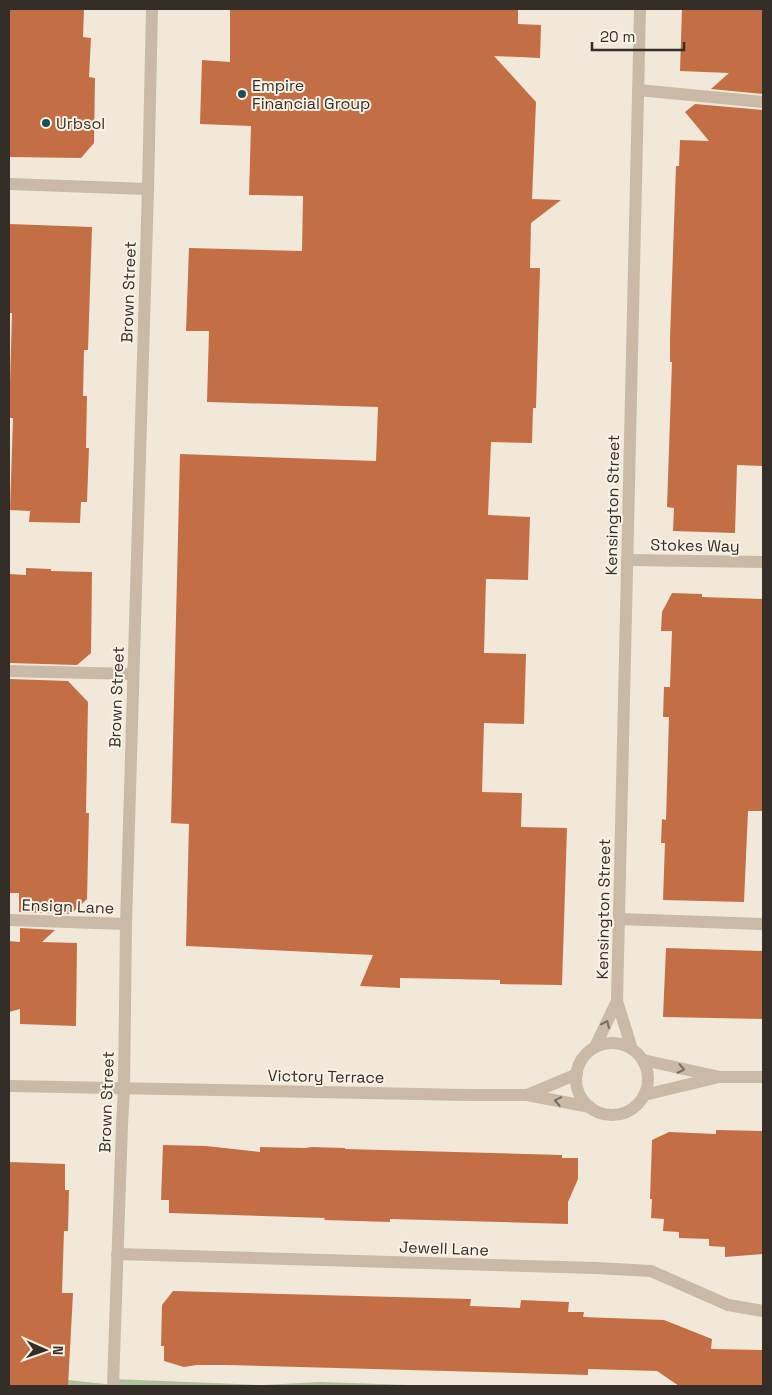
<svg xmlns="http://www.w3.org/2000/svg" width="772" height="1395" viewBox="0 0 772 1395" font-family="'Space Grotesk',sans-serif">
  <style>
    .green { fill: #b0c09a }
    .building { fill: #c46e45 }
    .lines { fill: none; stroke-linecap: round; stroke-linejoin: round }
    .minor { stroke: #c9b9a6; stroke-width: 12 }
    .oneway { stroke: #786c60 }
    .poi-dot { fill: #1d4d56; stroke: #f9f2e6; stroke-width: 2 }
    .labels { text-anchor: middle; stroke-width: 4; stroke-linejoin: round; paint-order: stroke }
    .poi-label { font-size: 16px; fill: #352d27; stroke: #f9f2e6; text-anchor: start }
    .street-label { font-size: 16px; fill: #352d27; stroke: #f9f2e6 }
  </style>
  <rect width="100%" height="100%" fill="#f1e8da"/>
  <path class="green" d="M113,1379l150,6 58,-3 118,4h-371v-6l46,5z"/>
  <g class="building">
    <path d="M9,9h75l-1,28 8,1 -2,39 6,1 -1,65 -13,15 -72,-1z"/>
    <path d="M230,9h288v15l23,1 -1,33 -46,-2 42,46 -4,97 29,1 -30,23 -1,45h10l-4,140h-3l-1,35 -41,-1 -3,73 42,2 -1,31 -1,32 -42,-1 -2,74 42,1 -1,33 -1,37 -40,-1 -2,69 40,1 -1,34 46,1 -5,157 -62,-1v-4l-100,-2v10l-40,-2 13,-31 -187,-9 3,-122 -18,-1 9,-369 196,7 2,-54 -171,-5 2,-71h-23l3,-83 113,3 1,-55 -54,-1 2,-69 -51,-2 2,-64 28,2z"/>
    <path d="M682,9h81v85l-52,-5 18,-16 -49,-2z"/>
    <path d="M695,104l68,6v356l-26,-1 -2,68 -62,-2 1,-23 -7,-1 5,-145h-2v-24l6,-172h3l1,-26 29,1 -24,-29z"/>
    <path d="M9,224l83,3 -4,123h-4l-1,46h4l-1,52h3l-2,54h-6l-1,21 -51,-1 1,-11 -20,-1 3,-92h-4l3,-105h-3z"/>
    <path d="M26,568l25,1v2l41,1 -1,81 -14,12 -68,-2v-89l17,1z"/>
    <path d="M672,593l30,1v3l61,2v212h-15l-4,91 -81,-2 2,-57h-4l1,-24 4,1 3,-103h-6l1,-30h6l2,-56h-11l1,-19z"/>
    <path d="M9,679l59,2 20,21 -2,111h3l-2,86 -16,15 -52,-2v-19h-10z"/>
    <path d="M20,928l35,2 -13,12 35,1 -1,83 -56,-2v-15l-11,3v-71l11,1z"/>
    <path d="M666,948l97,3v68l-100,-2z"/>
    <path d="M716,1130l47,1v123l-38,3v-10l-16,-1v-7l-30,-1v-6l-16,-1 1,-12 -13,-1 1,-19h-2l2,-59 17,-8 47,2z"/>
    <path d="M163,1145l43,1 54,6v-5l45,1 6,-1 34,1v1l217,6v3h16v21l-10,23v22l-178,-5v3l-66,-2 1,-2 -156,-5v-13h-8z"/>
    <path d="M9,1162l56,2v26h4l-1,41h-4l-2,62h11l-5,93h-59z"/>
    <path d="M173,1291l298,8 -1,7 50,2 1,-8 48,2 -1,10h16l-1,5 81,3 48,19 -1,10 52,1v36h-84l-22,-15 -69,-2v6l-361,-10h-30l-13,2 -20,-6v-15h-3l1,-41z"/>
  </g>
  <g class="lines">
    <g class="minor">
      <path d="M638,90l125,12"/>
      <path d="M9,184l139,5"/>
      <path d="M627,560l136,2"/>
      <path d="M9,671l124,3"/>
      <path d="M619,919l144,5"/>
      <path d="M9,920l117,4"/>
      <circle cx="612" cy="1079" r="36"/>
      <path d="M595,1047l22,-46"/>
      <path d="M632,1049l-15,-48 23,-992"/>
      <path d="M643,1060l77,17h43"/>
      <path d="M9,1086l458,9h60l63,12"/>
      <path d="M527,1095l50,-21"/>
      <path d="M644,1095l71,-17"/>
      <path d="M117,1254l479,14 55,3 77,34 35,6"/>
      <path d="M113,1386l9,-261 2,-36 2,-165 22,-735 4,-180"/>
    </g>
  </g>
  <defs><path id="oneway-chevron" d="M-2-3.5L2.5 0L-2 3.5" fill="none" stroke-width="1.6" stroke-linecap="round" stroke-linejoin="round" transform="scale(1.25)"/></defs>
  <g class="oneway">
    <use href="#oneway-chevron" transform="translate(606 1024) rotate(-65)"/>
    <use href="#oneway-chevron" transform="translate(681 1069) rotate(12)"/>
    <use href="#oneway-chevron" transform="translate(558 1101) rotate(-169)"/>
  </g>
  <g class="poi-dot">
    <circle cx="242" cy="94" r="5"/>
    <circle cx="46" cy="123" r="5"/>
  </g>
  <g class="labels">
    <g class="poi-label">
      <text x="252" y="91">Empire<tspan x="252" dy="18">Financial Group</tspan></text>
      <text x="56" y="129">Urbsol</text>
    </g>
    <g class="street-label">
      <text transform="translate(128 292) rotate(-88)" y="6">Brown Street</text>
      <text transform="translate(612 505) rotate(-89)" y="6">Kensington Street</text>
      <text transform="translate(695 545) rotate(1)" y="6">Stokes Way</text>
      <text transform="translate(116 697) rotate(-88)" y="6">Brown Street</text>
      <text transform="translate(68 906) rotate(2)" y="6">Ensign Lane</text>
      <text transform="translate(603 909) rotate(-89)" y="6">Kensington Street</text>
      <text transform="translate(326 1076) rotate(1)" y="6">Victory Terrace</text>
      <text transform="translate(106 1102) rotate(-88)" y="6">Brown Street</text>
      <text transform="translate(444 1248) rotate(2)" y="6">Jewell Lane</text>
    </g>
  </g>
  <rect width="772" height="1395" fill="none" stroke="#352d27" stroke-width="20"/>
  <g transform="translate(45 1350) rotate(92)" stroke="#f9f2e6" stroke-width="4" paint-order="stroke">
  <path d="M0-4L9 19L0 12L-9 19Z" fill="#352d27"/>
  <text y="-8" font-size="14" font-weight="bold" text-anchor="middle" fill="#352d27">N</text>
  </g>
  <path d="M592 42v8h92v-8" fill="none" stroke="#352d27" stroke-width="2.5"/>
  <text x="600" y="42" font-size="15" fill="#352d27" stroke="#f9f2e6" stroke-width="4" paint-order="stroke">20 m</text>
</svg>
